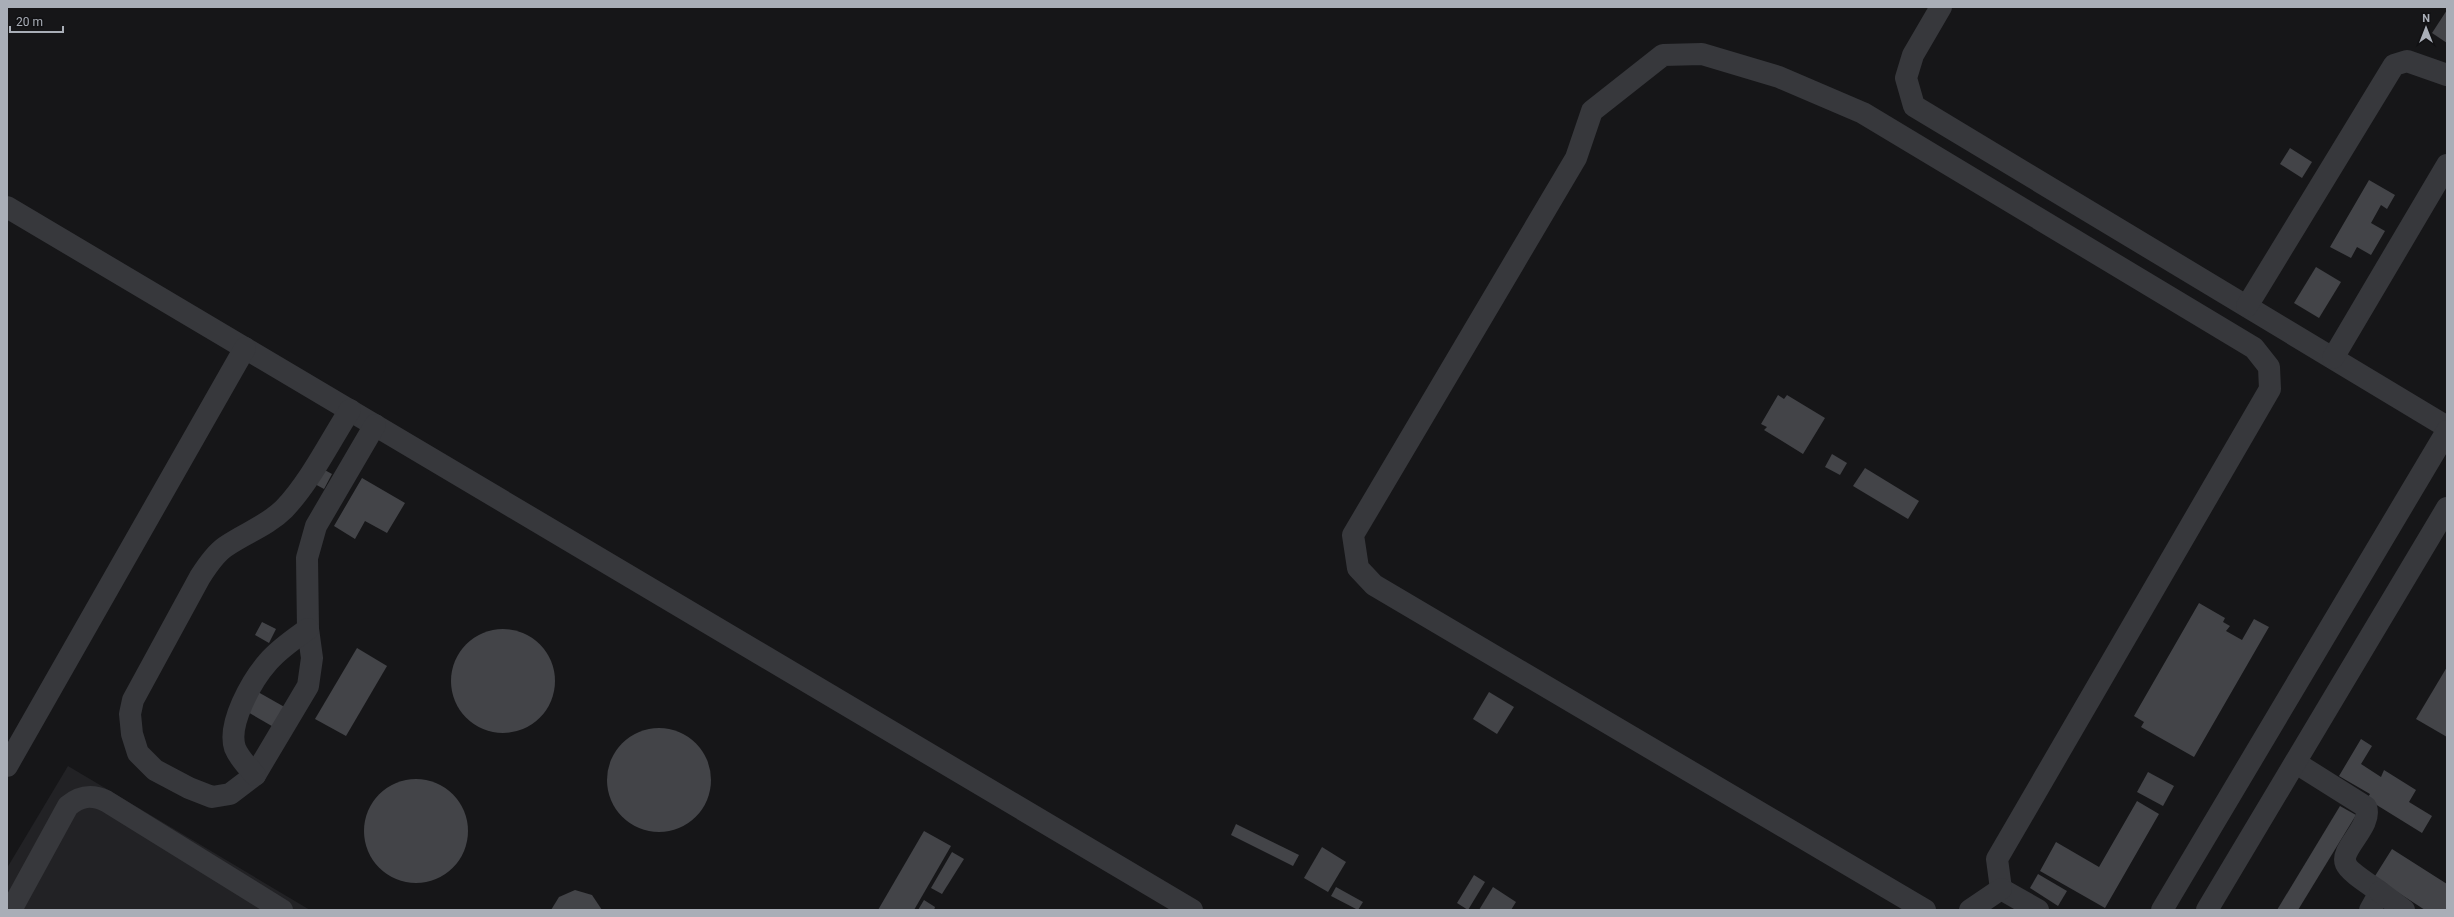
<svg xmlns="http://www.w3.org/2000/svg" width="2454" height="917" viewBox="0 0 2454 917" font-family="Roboto,sans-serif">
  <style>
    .built { fill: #222225 }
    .building { fill: #434448 }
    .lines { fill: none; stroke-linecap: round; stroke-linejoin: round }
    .minor { stroke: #37383c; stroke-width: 22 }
  </style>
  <rect width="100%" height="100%" fill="#161618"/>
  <path class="built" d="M68,766l242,144h-303v-42z"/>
  <g class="building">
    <path d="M2447,10v33l-15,-10z"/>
    <path d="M2290,148l22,14 -10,16 -22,-14z"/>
    <path d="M2369,180l26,15 -8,14 -6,-4 -10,18 14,8 -14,24 -14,-8 -6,11 -21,-11z"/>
    <path d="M2316,267l25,15 -22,36 -25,-15z"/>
    <path d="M1778,395l6,4 3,-4 38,23 -22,36 -39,-24 3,-3 -6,-3z"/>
    <path d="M1832,454l15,9 -7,12 -15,-8z"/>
    <path d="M321,468l11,6 -8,15 -11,-6z"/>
    <path d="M1865,468l54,33 -11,18 -55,-33z"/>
    <path d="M362,478l43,25 -18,30 -22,-12 -10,18 -21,-13z"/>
    <path d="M2199,603l26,15 -2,4 7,4 -4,5 16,9 12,-21 15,8 -75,130 -53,-30 3,-5 -10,-6z"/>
    <path d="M262,622l14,7 -7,14 -14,-8z"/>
    <circle cx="503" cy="681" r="52"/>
    <path d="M357,648l30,18 -41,70 -31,-17z"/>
    <path d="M2447,667v70l-31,-18z"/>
    <path d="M258,692l30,17 -11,20 -31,-18z"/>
    <path d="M1489,692l25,15 -17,27 -24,-15z"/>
    <circle cx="659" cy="780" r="52"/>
    <path d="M2361,739l11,7 -11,18 20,13 3,-7 32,20 -7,12 23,14 -10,17 -55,-34 3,-5 -31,-18z"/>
    <path d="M2148,772l26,14 -11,20 -26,-14z"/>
    <circle cx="416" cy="831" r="52"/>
    <path d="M2137,801l22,13 -54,94 -65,-37 16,-29 43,25z"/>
    <path d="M2340,806l16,9 -58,95h-21z"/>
    <path d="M1236,824l63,31 -6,11 -62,-31z"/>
    <path d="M924,831l27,15 -37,64h-36z"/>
    <path d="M1322,847l24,15 -18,30 -24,-14z"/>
    <path d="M2392,849l55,35v26h-22l-37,-24 -18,-2z"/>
    <path d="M952,852l12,7 -22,35 -11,-6z"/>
    <path d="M2038,874l29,17 -9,15 -28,-18z"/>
    <path d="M1474,875l11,7 -17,28 -11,-7z"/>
    <path d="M1336,887l27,15 -5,8 -27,-14z"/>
    <path d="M1493,887l23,15 -5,8h-32z"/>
    <path d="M575,890l17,5 10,15h-51l8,-13z"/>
    <path d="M924,900l11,7 -1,3h-16z"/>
  </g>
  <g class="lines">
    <g class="minor">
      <path d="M1941,7l-28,48 -7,23 8,28 533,321"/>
      <path d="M7,207l1185,703"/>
      <path d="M2247,306l147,-241 13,-4 40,14"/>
      <path d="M2333,358l114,-193"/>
      <path d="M350,410c-20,31 -40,72 -66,99 -17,17 -39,24 -59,38 -10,7 -18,19 -25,30l-67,123 -3,14 2,20 6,19 17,17 34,18 23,9 18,-3 25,-19 53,-89 4,-28 -4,-29 -1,-71 9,-32 59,-101"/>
      <path d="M2296,763l70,44c7,19 -27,42 -20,57 3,8 26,22 34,28l-10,18"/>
      <path d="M7,766l238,-418"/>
      <path d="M255,775c-7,-8 -16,-17 -20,-27 -8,-24 17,-68 33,-86 11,-13 26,-23 40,-33"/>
      <path d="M2001,889l37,21"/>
      <path d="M2380,892l24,18"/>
      <path d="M11,910l57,-104c12,-10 23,-12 38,-5l176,109"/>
      <path d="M1925,910l-551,-325 -16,-17 -5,-33 223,-377 16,-47 71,-56 39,-1 77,23 84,36 391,235 15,19 1,22 -273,470 4,30"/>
      <path d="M1970,910l31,-21"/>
      <path d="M2162,910l285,-479"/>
      <path d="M2207,910l240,-402"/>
    </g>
  </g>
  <rect width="2454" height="917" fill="none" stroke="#a9aeb7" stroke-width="16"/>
  <g transform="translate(2426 28)" stroke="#111113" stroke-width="3" paint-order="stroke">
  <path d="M0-3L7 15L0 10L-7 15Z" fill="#a9aeb7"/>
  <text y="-6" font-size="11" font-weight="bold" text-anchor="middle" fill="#a9aeb7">N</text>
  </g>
  <path d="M10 26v6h53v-6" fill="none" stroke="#a9aeb7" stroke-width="2"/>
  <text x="16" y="26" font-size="12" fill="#a9aeb7" stroke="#111113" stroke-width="3" paint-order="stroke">20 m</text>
</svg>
